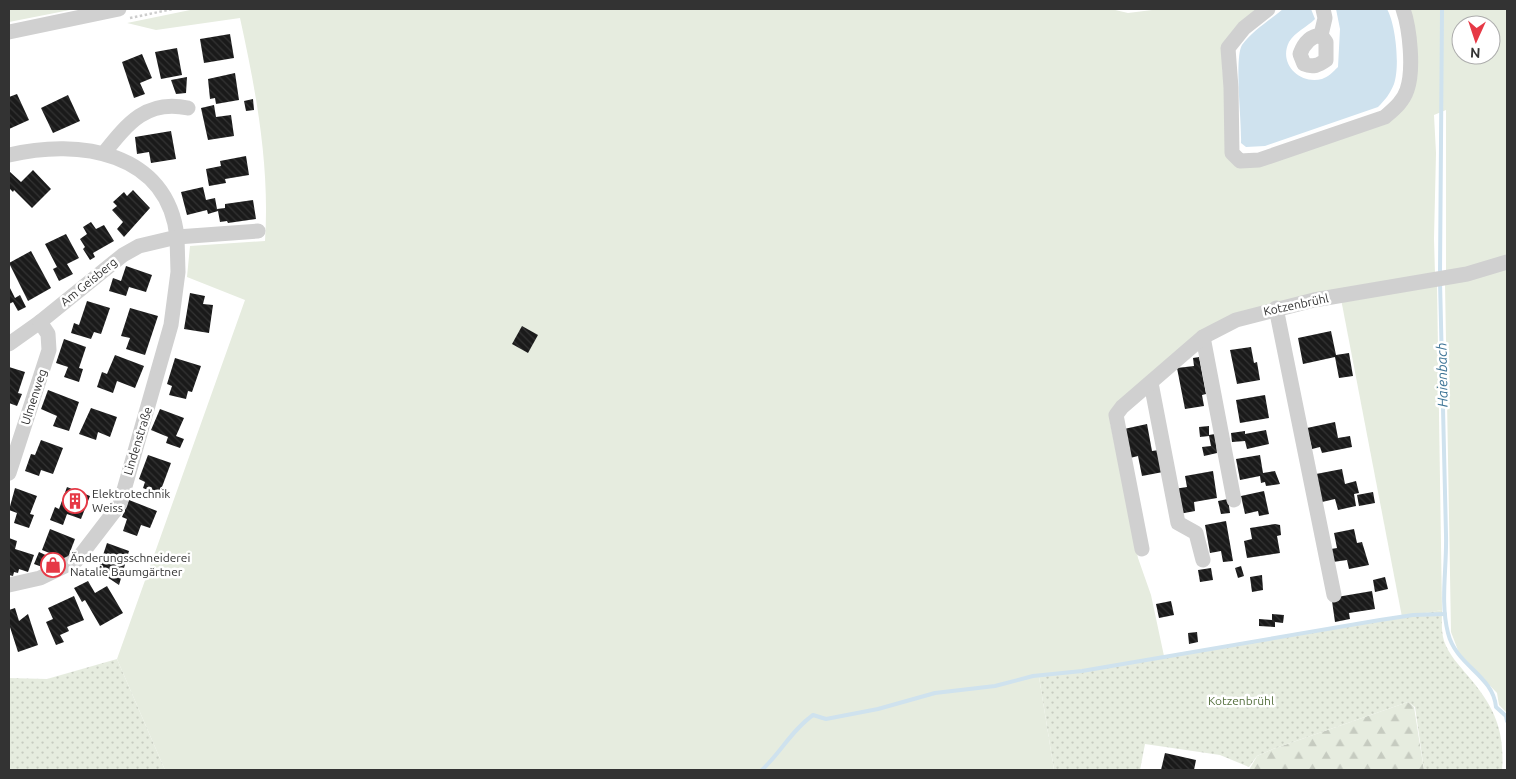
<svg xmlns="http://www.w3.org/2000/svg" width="1516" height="779" viewBox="0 0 1516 779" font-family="Ubuntu,sans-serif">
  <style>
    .grass { fill: #e6ecdf; fill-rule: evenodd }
    .forest { fill: url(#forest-firs) }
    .park { fill: url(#park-dots) }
    .water { fill: #cfe2ee }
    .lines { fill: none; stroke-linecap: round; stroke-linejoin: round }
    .stream { stroke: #cfe2ee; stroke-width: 4 }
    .building { fill: url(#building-back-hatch) }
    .path { stroke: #cdcdcd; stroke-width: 2.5; stroke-dasharray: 2.5 2.5; stroke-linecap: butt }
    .minor { stroke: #d0d0d0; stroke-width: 15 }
    .labels { text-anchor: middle; stroke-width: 5; stroke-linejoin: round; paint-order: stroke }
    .street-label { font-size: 12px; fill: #333; stroke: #fff }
    .poi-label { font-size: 12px; fill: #333; stroke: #fff; text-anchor: start }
    .park-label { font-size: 12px; fill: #56703f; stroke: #fff }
    .water-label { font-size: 14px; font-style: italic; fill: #3f7597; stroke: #fff }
  </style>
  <defs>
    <pattern id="forest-firs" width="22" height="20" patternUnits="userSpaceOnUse" patternTransform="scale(1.25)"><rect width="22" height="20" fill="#e6ecdf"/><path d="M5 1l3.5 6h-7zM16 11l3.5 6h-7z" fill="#c6cbc0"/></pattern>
    <pattern id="park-dots" width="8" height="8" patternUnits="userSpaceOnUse" patternTransform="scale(1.25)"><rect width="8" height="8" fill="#e6ecdf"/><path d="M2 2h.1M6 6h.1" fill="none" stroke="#c6cbc0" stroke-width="1.8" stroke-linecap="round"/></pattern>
    <pattern id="building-back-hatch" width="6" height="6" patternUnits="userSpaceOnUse" patternTransform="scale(1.25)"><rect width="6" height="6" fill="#1a1a1a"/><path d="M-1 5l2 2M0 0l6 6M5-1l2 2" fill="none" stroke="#333"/></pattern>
  </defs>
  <rect width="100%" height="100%" fill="#fff"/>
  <g class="grass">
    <path d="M9,9h66l-66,13z"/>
    <path d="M195,9h916l17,4 32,-4h100l-38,57 11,98 162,-47 12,-14 2,-94h98v248l-61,16v-163l-12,5 2,38 -2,86 1,35 -189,38 -136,100v10l28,136 13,37 13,61 -125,21 15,93h-889l-48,-111 128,-359 -58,-23 3,-31 75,-5c5,-75 -9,-150 -25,-223l-84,12 -29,-7zM1461,25h30v30h-30z"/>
    <path d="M1507,266v447l-8,-8 -2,-12 -38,-40 -8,-21 -6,-349z"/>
    <path d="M1437,284l5,326 -40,7 -61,-318z"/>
  </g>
  <path class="forest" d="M1408,702l6,5 10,63h-175l8,-14 16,-7z"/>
  <g class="park">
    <path d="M1442,610c0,10 -1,21 2,31 5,14 15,24 24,35 26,30 37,54 34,94h-78l-9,-63 -7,-5 -135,47 -16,7 -8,11 -29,-12 -75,-11 -5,26h-86l-15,-93z"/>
    <path d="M117,659l48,111h-156v-92l38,1z"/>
  </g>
  <path class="water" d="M1283,9h28l4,10c-8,8 -20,13 -26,23 -11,22 11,43 33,37 6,-2 11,-7 16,-12l2,-38 -4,-20h51c9,16 13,58 7,75 -4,10 -9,16 -16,23l-113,39 -19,1 -5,-4c1,-20 -7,-85 1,-98 11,-15 27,-24 41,-36z"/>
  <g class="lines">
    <g class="stream">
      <path d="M1440,274l2,-265"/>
      <path d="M1440,281c2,85 4,169 6,254 1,32 -6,67 2,98 8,33 45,42 48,74l10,9 1,5"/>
      <path d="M762,770c18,-17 30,-40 51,-55l13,4 52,-10 57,-16 60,-7 38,-10 49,-5 298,-51 33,-5 32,-1"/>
    </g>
  </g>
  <g class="building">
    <path d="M230,34l4,24 -30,5 -4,-24z"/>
    <path d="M177,48l5,27 -21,4 -6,-27z"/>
    <path d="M142,54l10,24 -12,5 5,11 -11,4 -12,-36z"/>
    <path d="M235,73l4,27 -23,4 -1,-6 -5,1 -2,-20z"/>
    <path d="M187,77l-1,16 -10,1 -5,-14z"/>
    <path d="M17,94l12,26 -20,9v-32z"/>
    <path d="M68,95l12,26 -27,12 -12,-25z"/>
    <path d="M253,99l1,11 -8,1 -2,-10z"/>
    <path d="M214,105l2,12 15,-2 3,21 -26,4 -7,-32z"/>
    <path d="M171,131l5,28 -25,4 -2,-11 -12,2 -2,-17z"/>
    <path d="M246,156l3,19 -24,4 1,4 -17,3 -3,-17 15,-3 -1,-5z"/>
    <path d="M33,170l18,19 -19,19 -18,-18 -1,2 -4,-4v-17l12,11z"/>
    <path d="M203,187l3,13 9,-2 2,11 8,-1v-4l28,-4 3,19 -28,4 -1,-2 -7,1 -2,-11 -10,3 -1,-4 -20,5 -6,-23z"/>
    <path d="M133,190l17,18 -26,29 -7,-8 6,-7 -11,-12 5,-4 -4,-4 11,-10 3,4z"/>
    <path d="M91,222l5,7 8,-4 10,16 -21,12 2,4 -5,3 -7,-11 2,-2 -5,-8 7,-5 -4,-7z"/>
    <path d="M66,234l13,24 -12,6 6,10 -14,7 -6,-12 4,-2 -12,-23z"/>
    <path d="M31,251l20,37 -23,13 -19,-38z"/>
    <path d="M126,266l26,9 -6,17 -17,-5 -3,9 -17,-5 4,-13 8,3z"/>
    <path d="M9,286l6,12 5,-3 6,12 -8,4 -5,-9 -4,2z"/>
    <path d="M190,293l15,3 -2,8 10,1 -4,28 -25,-4z"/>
    <path d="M87,301l23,7 -9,26 -7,-2 -3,7 -20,-6 3,-10 5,2z"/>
    <path d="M130,308l28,8 -13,39 -19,-6 4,-11 -9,-2z"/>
    <path d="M522,326l16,9 -10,18 -16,-9z"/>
    <path d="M1331,331l5,24 13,-2 4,23 -14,2 -4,-21 -32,7 -5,-26z"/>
    <path d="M64,339l22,8 -7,21 4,1 -4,13 -15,-5 4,-10 -12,-4z"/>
    <path d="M1251,347l3,16 3,-1 3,18 -23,4 -7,-34z"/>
    <path d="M115,355l29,11 -9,22 -18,-7 -4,12 -16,-6 5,-15 5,2z"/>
    <path d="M1199,357l7,37 -4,1 2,11 -19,3 -8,-41 17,-2 -1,-8z"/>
    <path d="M175,358l26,8 -9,26 -4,-1 -2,8 -17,-4 3,-9 -5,-2z"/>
    <path d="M9,367l16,5 -7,21 4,1 -5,12 -8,-3z"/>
    <path d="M48,390l31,12 -10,29 -16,-5 4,-10 -16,-7z"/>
    <path d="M1265,395l4,23 -29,5 -4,-23z"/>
    <path d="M91,408l26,9 -7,20 -12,-5 -2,8 -17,-6z"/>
    <path d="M160,409l24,9 -8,18 8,3 -4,9 -14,-5 2,-6 -17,-7z"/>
    <path d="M1335,422l3,16 12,-2 2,11 -30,6 -2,-6 -8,2 -5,-21z"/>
    <path d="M1147,424l5,27 7,-1 4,22 -21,4 -4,-20 -8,2 -6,-29z"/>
    <path d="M1209,426v9l6,-1 2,19 -13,3 -2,-9 9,-1 -2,-10 -9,1 -1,-10z"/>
    <path d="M1266,430l3,14 -22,5 -2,-8 -13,1 -1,-9 14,-2v3z"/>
    <path d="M41,440l22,8 -10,26 -12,-4 -2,6 -14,-5 6,-17 4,1z"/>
    <path d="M148,455l23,8 -12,32 -16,-7 2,-6 -6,-3z"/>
    <path d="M1260,455l3,18 12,-2 5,13 -14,2 -1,-4 -4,1 -1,-7 -20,4 -4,-21z"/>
    <path d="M1342,469l3,15 11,-3 3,12 -5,1 2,12 -18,4 -3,-11 -13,3 -6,-28z"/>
    <path d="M1213,471l4,27 -23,4 1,9 -16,3 -5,-25 13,-2 -2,-11z"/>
    <path d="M67,487l23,9 -9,23 -14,-5 -4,11 -13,-5 5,-13 4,2z"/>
    <path d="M15,488l22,8 -7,18 4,1 -5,13 -15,-5 3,-10 -8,-3z"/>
    <path d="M1264,491l5,23 -10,2 -1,-5 -13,3 -4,-18z"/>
    <path d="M1373,492l2,11 -16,3 -2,-11z"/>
    <path d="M1228,499l2,14 -9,1 -3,-13z"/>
    <path d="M129,500l28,11 -7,17 -9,-3 -4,11 -14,-5 4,-12 -5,-2z"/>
    <path d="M1226,521l7,40 -10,1 -2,-11 -11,2 -5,-28z"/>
    <path d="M1275,524l5,1 1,10 -4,1 3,17 -33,5 -3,-17 8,-2 -2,-11z"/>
    <path d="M50,529l25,10 -8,21 -25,-10z"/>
    <path d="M1354,529l3,14 5,-1 7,23 -20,4 -2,-9 -14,2 -2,-13 6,-1 -3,-15z"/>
    <path d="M9,538l8,3 -2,8 19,6 -6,17 -9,-3 -1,4 -4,-1 -1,4 -4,-1z"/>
    <path d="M107,543l22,8 -10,34 -18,-12 2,-5 -4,-1z"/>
    <path d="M39,552l11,5 -5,11 -11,-4z"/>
    <path d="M1241,566l3,10 -6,2 -3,-10z"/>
    <path d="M1211,568l2,12 -13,2 -2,-12z"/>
    <path d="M1262,575l1,15 -11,2 -2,-15z"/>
    <path d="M1385,577l3,12 -13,3 -2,-12z"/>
    <path d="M88,581l7,12 12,-7 16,27 -23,13 -15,-26 -3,2 -8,-14z"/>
    <path d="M1372,591l3,18 -26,4 1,6 -15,3 -3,-21 5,-4z"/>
    <path d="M74,596l10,24 -17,7 2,4 -9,4 4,7 -8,3 -10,-23 7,-3 -5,-11z"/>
    <path d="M1171,601l3,14 -15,3 -3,-14z"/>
    <path d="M15,608l4,13 9,-7 10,31 -20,7 -9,-28v-14z"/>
    <path d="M1272,614l12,1 -1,8 -8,-1v5l-16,-1v-7l13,1z"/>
    <path d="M1197,632l1,10 -9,2 -1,-11z"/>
    <path d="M1165,753l31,7 -2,10h-33z"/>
  </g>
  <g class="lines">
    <path class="path" d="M130,18l43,-9"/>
    <g class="minor">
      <path d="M1268,9l-24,19 -16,20 3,40 1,65 8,8 19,-1 126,-43c9,-8 18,-15 22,-27 7,-20 3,-61 -4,-81"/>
      <path d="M9,32l110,-23"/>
      <path d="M1321,35c-11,1 -17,8 -21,19l4,10c9,4 15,1 22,-4v-18l-5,-7 4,-17 -2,-9"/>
      <path d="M104,153c24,-30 43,-54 84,-45"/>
      <path d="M9,155c70,-17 159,-3 168,82l-38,9 -16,9 -83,67 -31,22"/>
      <path d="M1276,308l58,287"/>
      <path d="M1203,337l31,163"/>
      <path d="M1151,383l27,140 18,10 7,27"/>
      <path d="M9,473l40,-123 -1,-16 -8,-12"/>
      <path d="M1142,549l-26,-134 6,-8 81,-70 33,-17 78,-20 153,-26 40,-12"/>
      <path d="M9,585l31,-7 37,-18 43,-56 51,-179 7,-53 -1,-35 81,-6"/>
    </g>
  </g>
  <defs>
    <symbol id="building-ring" viewBox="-11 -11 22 22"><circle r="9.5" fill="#fff" stroke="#e63946" stroke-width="1.5"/><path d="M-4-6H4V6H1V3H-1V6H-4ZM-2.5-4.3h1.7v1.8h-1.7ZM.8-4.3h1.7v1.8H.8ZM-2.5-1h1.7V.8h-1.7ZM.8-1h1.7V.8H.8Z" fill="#e63946"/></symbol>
    <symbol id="shop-ring" viewBox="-11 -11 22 22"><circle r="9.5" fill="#fff" stroke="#e63946" stroke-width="1.5"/><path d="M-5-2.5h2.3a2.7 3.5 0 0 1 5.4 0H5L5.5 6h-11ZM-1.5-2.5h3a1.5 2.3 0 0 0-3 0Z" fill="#e63946"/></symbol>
  </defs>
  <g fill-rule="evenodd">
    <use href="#building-ring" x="61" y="487" width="28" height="28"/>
    <use href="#shop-ring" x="39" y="551" width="28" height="28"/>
  </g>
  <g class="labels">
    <g class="street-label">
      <text transform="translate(89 282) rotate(-39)" y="4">Am Geisberg</text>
      <text transform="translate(1296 305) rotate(-12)" y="4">Kotzenbrühl</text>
      <text transform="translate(34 397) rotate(-72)" y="4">Ulmenweg</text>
      <text transform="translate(138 441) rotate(-73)" y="4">Lindenstraße</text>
    </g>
    <g class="poi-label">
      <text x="92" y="498">Elektrotechnik<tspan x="92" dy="14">Weiss</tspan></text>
      <text x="70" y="562">Änderungsschneiderei<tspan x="70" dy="14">Natalie Baumgärtner</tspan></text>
    </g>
    <g class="park-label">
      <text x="1241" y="705">Kotzenbrühl</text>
    </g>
    <g class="water-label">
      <text transform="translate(1442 375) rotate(-91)" y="5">Haienbach</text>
    </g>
  </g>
  <rect width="1516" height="779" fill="none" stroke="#333333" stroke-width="20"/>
  <g transform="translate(1476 40) rotate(183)"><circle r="24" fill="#ffffff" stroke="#adadad"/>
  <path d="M0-4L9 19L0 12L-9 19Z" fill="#e63946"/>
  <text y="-8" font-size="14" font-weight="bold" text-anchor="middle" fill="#333333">N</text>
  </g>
</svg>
